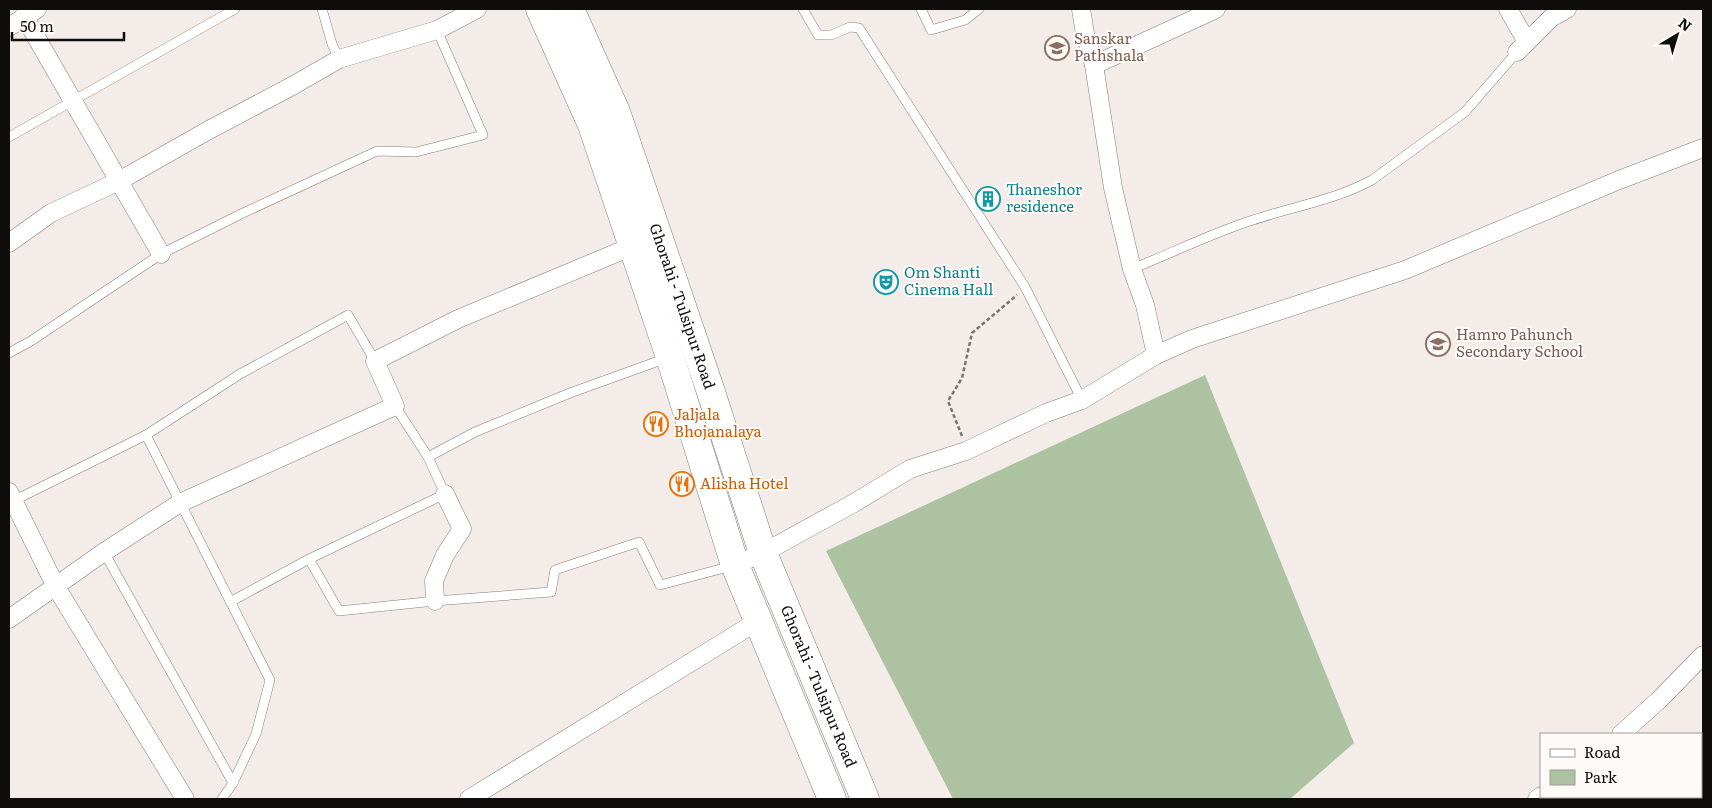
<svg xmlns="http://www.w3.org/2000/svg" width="1712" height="808" viewBox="0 0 1712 808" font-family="Literata,serif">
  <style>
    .green { fill: #acc2a0 }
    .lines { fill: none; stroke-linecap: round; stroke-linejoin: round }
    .service-casing { stroke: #857f7c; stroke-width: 10 }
    .minor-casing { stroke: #857f7c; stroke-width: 19 }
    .primary-casing { stroke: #857f7c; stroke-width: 29 }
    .path { stroke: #797573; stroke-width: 2.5; stroke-dasharray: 4 2.5; stroke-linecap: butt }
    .service { stroke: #fff; stroke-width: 9 }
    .minor { stroke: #fff; stroke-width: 18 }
    .primary { stroke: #fff; stroke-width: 28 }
    .labels { text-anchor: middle; stroke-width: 4; stroke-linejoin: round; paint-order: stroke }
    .education-label { font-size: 15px; fill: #785e54; stroke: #fefaf8; text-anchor: start }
    .culture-label { font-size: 15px; fill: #0d838f; stroke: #fefaf8; text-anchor: start }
    .street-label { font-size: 15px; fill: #0f0d0c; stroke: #fefaf8 }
    .food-label { font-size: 15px; fill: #c56008; stroke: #fefaf8; text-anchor: start }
  </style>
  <rect width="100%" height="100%" fill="#f3ece8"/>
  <path class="green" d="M1205,375l149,368 -64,56h-337l-127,-248z"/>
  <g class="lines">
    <defs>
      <g id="service">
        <path d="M322,9l10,35 7,15"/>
        <path d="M803,9l15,26h13l19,-8 9,1 166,259 57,113"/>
        <path d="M921,9l10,21 34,-10 14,-11"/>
        <path d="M9,137l226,-128"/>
        <path d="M1132,269c40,-16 80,-36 121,-49 39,-13 82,-20 119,-40l93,-68 52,-60"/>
        <path d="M9,353l22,-12 130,-87 82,-41 134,-62 39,1 67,-17 -46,-105"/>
        <path d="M146,435l124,245 -14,54 -23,49 -11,16"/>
        <path d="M428,457l47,-25 95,-39 97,-35"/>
        <path d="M13,501l133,-66 94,-61 108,-59 27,46"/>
        <path d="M104,552l129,231"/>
        <path d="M309,559l30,52 96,-10 116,-9 4,-22 84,-28 21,43 72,-19"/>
        <path d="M230,602l79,-43 136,-65 -17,-37 -33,-51"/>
      </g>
      <g id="minor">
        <path d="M1081,9l4,25 9,31 19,123 19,81 13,36 11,50"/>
        <path d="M1508,9l19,33"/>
        <path d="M24,16l137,238"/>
        <path d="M9,27l28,-18"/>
        <path d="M1517,52l34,-34 16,-9"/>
        <path d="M1094,65l122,-56"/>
        <path d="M9,243l42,-30 68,-32 88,-50 87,-46 45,-26 98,-29 40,-21"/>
        <path d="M9,492l47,95 129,212"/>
        <path d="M735,565l28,-12 91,-50 56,-34 56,-18 80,-38 36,-13 74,-45 36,-16 213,-69 214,-90 84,-32"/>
        <path d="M435,601l-1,-20 11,-26 17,-26 -17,-35"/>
        <path d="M9,619l95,-67 76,-49 215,-97 -20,-45 83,-42 175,-73"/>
        <path d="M1621,734l38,-34 44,-45"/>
        <path d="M469,799l289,-178"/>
        <path d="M1537,799l4,-3"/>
      </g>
      <g id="primary">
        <path d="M540,9l52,116 78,232 65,208 97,234"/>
        <path id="s1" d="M570,9l46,103 94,277 53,164 102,246"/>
      </g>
    </defs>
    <use href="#service" class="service-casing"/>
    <use href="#minor" class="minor-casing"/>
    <use href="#primary" class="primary-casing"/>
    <path class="path" d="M962,436l-14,-35 14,-23 10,-45 45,-38"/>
    <use href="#service" class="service"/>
    <use href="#minor" class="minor"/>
    <use href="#primary" class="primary"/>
  </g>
  <defs>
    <symbol id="school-ring" viewBox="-11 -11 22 22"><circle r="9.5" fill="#fefaf8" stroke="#8d6e63" stroke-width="1.5"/><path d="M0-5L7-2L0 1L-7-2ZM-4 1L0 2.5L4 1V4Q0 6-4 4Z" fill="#8d6e63"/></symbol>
    <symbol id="building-ring" viewBox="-11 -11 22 22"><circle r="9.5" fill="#fefaf8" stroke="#0f9aa8" stroke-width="1.5"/><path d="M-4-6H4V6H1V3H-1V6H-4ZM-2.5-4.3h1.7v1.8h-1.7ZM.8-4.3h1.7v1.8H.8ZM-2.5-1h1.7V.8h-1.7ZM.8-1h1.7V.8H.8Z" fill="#0f9aa8"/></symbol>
    <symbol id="theatre-ring" viewBox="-11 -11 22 22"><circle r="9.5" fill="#fefaf8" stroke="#0f9aa8" stroke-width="1.5"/><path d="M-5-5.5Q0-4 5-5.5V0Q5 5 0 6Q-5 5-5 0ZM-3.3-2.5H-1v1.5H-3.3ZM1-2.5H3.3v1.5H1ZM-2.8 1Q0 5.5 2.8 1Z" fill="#0f9aa8"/></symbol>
    <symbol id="restaurant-ring" viewBox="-11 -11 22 22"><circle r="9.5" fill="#fefaf8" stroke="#e8710a" stroke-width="1.5"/><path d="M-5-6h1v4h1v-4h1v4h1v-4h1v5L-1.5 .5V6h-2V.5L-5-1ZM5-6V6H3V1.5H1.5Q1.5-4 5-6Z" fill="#e8710a"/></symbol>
  </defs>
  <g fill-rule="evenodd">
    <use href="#school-ring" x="1043" y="34" width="28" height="28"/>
    <use href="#building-ring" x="974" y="185" width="28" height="28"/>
    <use href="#theatre-ring" x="872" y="268" width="28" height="28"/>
    <use href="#school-ring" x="1424" y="330" width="28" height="28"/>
    <use href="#restaurant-ring" x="642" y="410" width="28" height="28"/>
    <use href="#restaurant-ring" x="668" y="470" width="28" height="28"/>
  </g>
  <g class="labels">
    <g class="education-label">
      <text x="1074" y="44">Sanskar<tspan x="1074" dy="17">Pathshala</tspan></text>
      <text x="1456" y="340">Hamro Pahunch<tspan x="1456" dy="17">Secondary School</tspan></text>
    </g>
    <g class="culture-label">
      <text x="1006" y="195">Thaneshor<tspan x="1006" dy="17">residence</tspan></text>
      <text x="904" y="278">Om Shanti<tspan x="904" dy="17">Cinema Hall</tspan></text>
    </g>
    <g class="street-label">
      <text dy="5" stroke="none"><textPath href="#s1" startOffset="318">Ghorahi - Tulsipur Road</textPath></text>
      <text dy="5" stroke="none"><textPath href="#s1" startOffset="722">Ghorahi - Tulsipur Road</textPath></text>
    </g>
    <g class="food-label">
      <text x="674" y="420">Jaljala<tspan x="674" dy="17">Bhojanalaya</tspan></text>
      <text x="700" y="489">Alisha Hotel</text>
    </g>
  </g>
  <rect width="1712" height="808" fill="none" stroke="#0f0d0c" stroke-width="20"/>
  <rect x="1540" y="733" width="162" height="65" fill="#fefaf8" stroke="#9e9b9a"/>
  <rect x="1550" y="749" width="25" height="8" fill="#ffffff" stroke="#9e9b9a"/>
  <text x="1584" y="758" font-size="15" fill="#0f0d0c">Road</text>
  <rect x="1550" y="770" width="25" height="15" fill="#acc2a0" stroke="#9e9b9a"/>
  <text x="1584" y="783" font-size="15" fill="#0f0d0c">Park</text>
  <g transform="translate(1677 35) rotate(38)" stroke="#fefaf8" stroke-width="4" paint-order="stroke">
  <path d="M0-4L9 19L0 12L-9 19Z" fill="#0f0d0c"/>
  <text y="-8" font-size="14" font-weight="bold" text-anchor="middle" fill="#0f0d0c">N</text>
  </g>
  <path d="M12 32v8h112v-8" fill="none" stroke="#0f0d0c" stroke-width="2.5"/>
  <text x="20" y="32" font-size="15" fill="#0f0d0c" stroke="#fefaf8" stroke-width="4" paint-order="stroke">50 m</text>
</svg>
